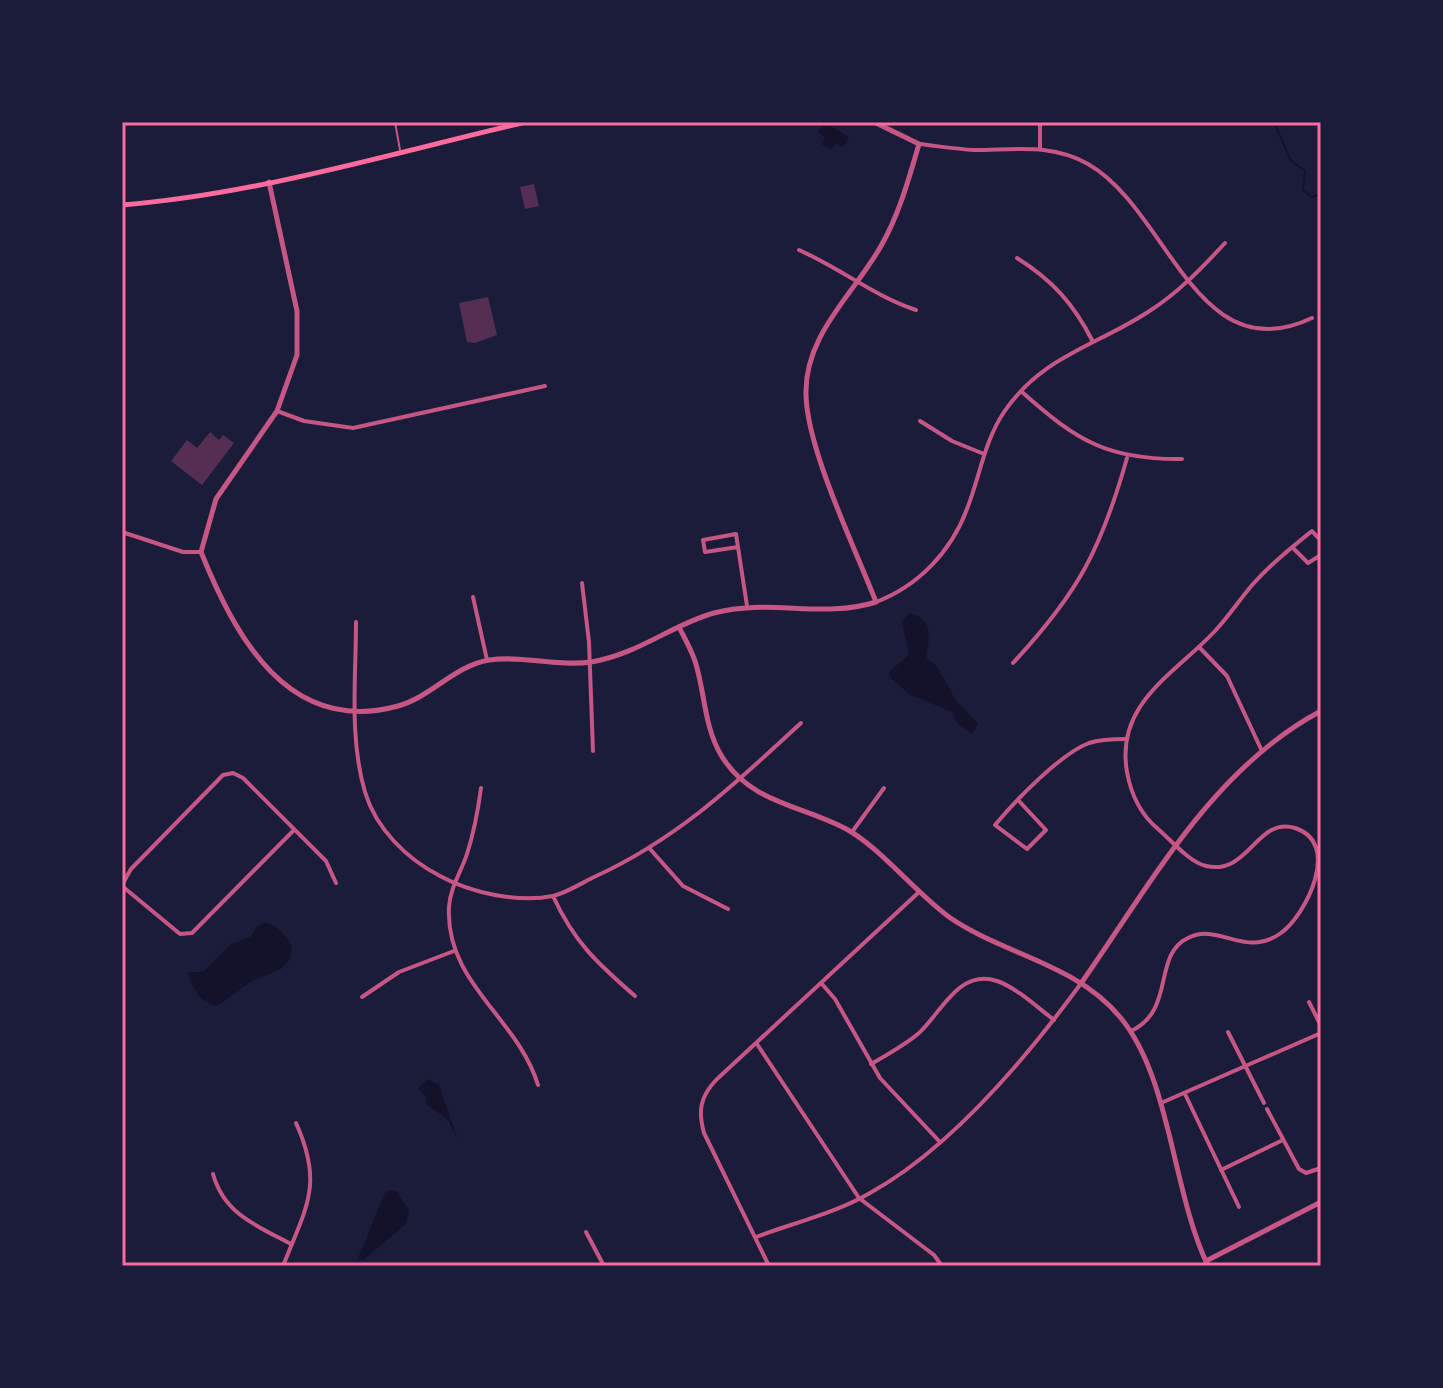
<svg xmlns="http://www.w3.org/2000/svg" width="1443" height="1388" viewBox="0 0 1443 1388" font-family="'IBM Plex Serif',serif">
  <style>
    .water { fill: #12122b }
    .lines { fill: none; stroke-linecap: round; stroke-linejoin: round }
    .stream { stroke: #12122b; stroke-width: 2 }
    .building { fill: #542f53 }
    .service { stroke: #c65784; stroke-width: 2 }
    .minor { stroke: #c65784; stroke-width: 4 }
    .tertiary { stroke: #c65784; stroke-width: 5 }
    .secondary { stroke: #ff6b9d; stroke-width: 5 }
    .neatline { fill: none; stroke: #ff6b9d; stroke-width: 3 }
  </style>
  <rect width="100%" height="100%" fill="#1b1b3a"/>
  <g class="water">
    <path d="M824,122l25,15 -6,10 -7,-4 -5,7 -10,-6 4,-7 -7,-5z"/>
    <path d="M909,613c26,6 20,26 17,45l10,7 19,34 23,25 -6,10 -14,-10 -6,-12 -43,-18 -19,-17 -1,-5 20,-17 -7,-33z"/>
    <path d="M264,923c12,0 22,13 28,23l-2,13 -9,10 -29,12 -35,25c-18,-3 -24,-19 -30,-34h16l28,-28 20,-7 6,-11z"/>
    <path d="M428,1079l11,6 19,55 -11,-21 -20,-14 -1,-8 -8,-9z"/>
    <path d="M390,1190l6,1 13,19 -3,14 -43,36 -5,-2 27,-65z"/>
  </g>
  <g class="lines">
    <path class="stream" d="M1274,122l17,39 14,10 -2,19 9,7 9,-3"/>
  </g>
  <g class="building">
    <path d="M534,184l5,22 -14,3 -5,-22z"/>
    <path d="M488,297l9,38 -22,8 -8,-1 -8,-39z"/>
    <path d="M210,432l9,8 4,-5 11,8 -32,42 -31,-24 16,-21 10,8z"/>
  </g>
  <g class="lines">
    <path class="service" d="M395,122l5,28"/>
    <g class="minor">
      <path d="M919,144c18,2 37,5 55,6 40,0 77,-7 114,14 80,45 108,209 224,154"/>
      <path d="M1040,148v-26"/>
      <path d="M799,250c41,18 75,46 117,60"/>
      <path d="M1017,258c35,22 56,45 75,82"/>
      <path d="M1022,392c55,49 86,68 160,67"/>
      <path d="M277,411l27,10 49,7 192,-42"/>
      <path d="M920,421l32,20 32,13"/>
      <path d="M122,532l61,20h18"/>
      <path d="M738,547l-33,5 -2,-12 33,-6 11,72"/>
      <path d="M1293,548l15,15 13,-8"/>
      <path d="M582,583l7,59 4,109"/>
      <path d="M473,597l14,63"/>
      <path d="M876,602c42,-16 75,-50 91,-93 13,-33 17,-67 37,-97 38,-56 92,-66 144,-100 30,-19 53,-43 77,-69"/>
      <path d="M356,622c0,56 -7,116 9,170 11,37 42,67 75,84 31,17 78,27 113,20 13,-3 27,-12 39,-18 84,-38 142,-93 209,-155"/>
      <path d="M1199,647l28,29 34,73"/>
      <path d="M1013,663c65,-70 88,-113 114,-205"/>
      <path d="M481,788c-3,23 -7,44 -14,66 -6,18 -17,34 -18,53 -4,76 69,111 89,178"/>
      <path d="M1019,801l27,29 -19,19 -32,-24c20,-24 65,-71 94,-82 12,-4 25,-4 37,-4"/>
      <path d="M852,832l32,-44"/>
      <path d="M650,849l33,37 45,23"/>
      <path d="M122,885l9,-16 92,-94 10,-2 10,5 83,83 10,22"/>
      <path d="M122,886l58,48 12,-1 102,-103"/>
      <path d="M553,896c21,46 44,67 82,100"/>
      <path d="M822,984l13,15 45,79 59,63"/>
      <path d="M362,997l37,-25 55,-21"/>
      <path d="M1309,1002l12,24"/>
      <path d="M1131,1031c45,-21 21,-76 57,-93 31,-16 57,21 93,-5 25,-18 61,-90 14,-105 -38,-12 -46,48 -89,38 -17,-4 -35,-26 -48,-37 -18,-15 -27,-35 -31,-57 -12,-69 48,-98 88,-141 14,-15 25,-32 38,-47 18,-20 38,-36 59,-53l9,10"/>
      <path d="M1228,1032l36,71"/>
      <path d="M757,1044l102,154 75,57 8,11"/>
      <path d="M871,1064c16,-9 34,-19 48,-31 22,-20 40,-65 78,-52 20,7 40,26 57,39"/>
      <path d="M1185,1094l54,113"/>
      <path d="M1161,1103l160,-70"/>
      <path d="M1267,1109l32,60 7,4 15,-5"/>
      <path d="M1221,1170l62,-30"/>
      <path d="M213,1174c11,40 44,52 78,70"/>
      <path d="M586,1232l18,34"/>
      <path d="M756,1237c37,-14 80,-24 114,-44 81,-45 158,-137 212,-211"/>
      <path d="M156,1265l1,1"/>
      <path d="M283,1266c23,-59 41,-81 13,-143"/>
      <path d="M769,1266l-65,-133c-6,-22 -4,-36 12,-53l202,-187"/>
    </g>
    <g class="tertiary">
      <path d="M269,182l28,129v44l-20,56 -61,88 -15,53c34,84 87,184 197,154 33,-9 56,-40 91,-46 33,-5 69,7 102,2 48,-8 82,-38 123,-49 54,-15 109,6 162,-11 -21,-54 -69,-153 -70,-207 -2,-60 48,-101 75,-149 18,-31 28,-68 38,-102l-45,-22"/>
      <path d="M680,629c6,12 14,25 17,39 8,29 8,60 24,87 29,49 82,50 127,75 32,18 68,63 101,87 55,38 126,46 171,100 51,61 52,174 88,249"/>
      <path d="M1082,982c68,-97 131,-214 239,-271"/>
      <path d="M1206,1261l115,-59"/>
    </g>
    <path class="secondary" d="M122,205c136,-11 271,-52 404,-83"/>
  </g>
  <rect width="1443" height="1388" fill="none" stroke="#1b1b3a" stroke-width="248"/>
  <rect x="124" y="124" width="1195" height="1140" class="neatline"/>
</svg>
